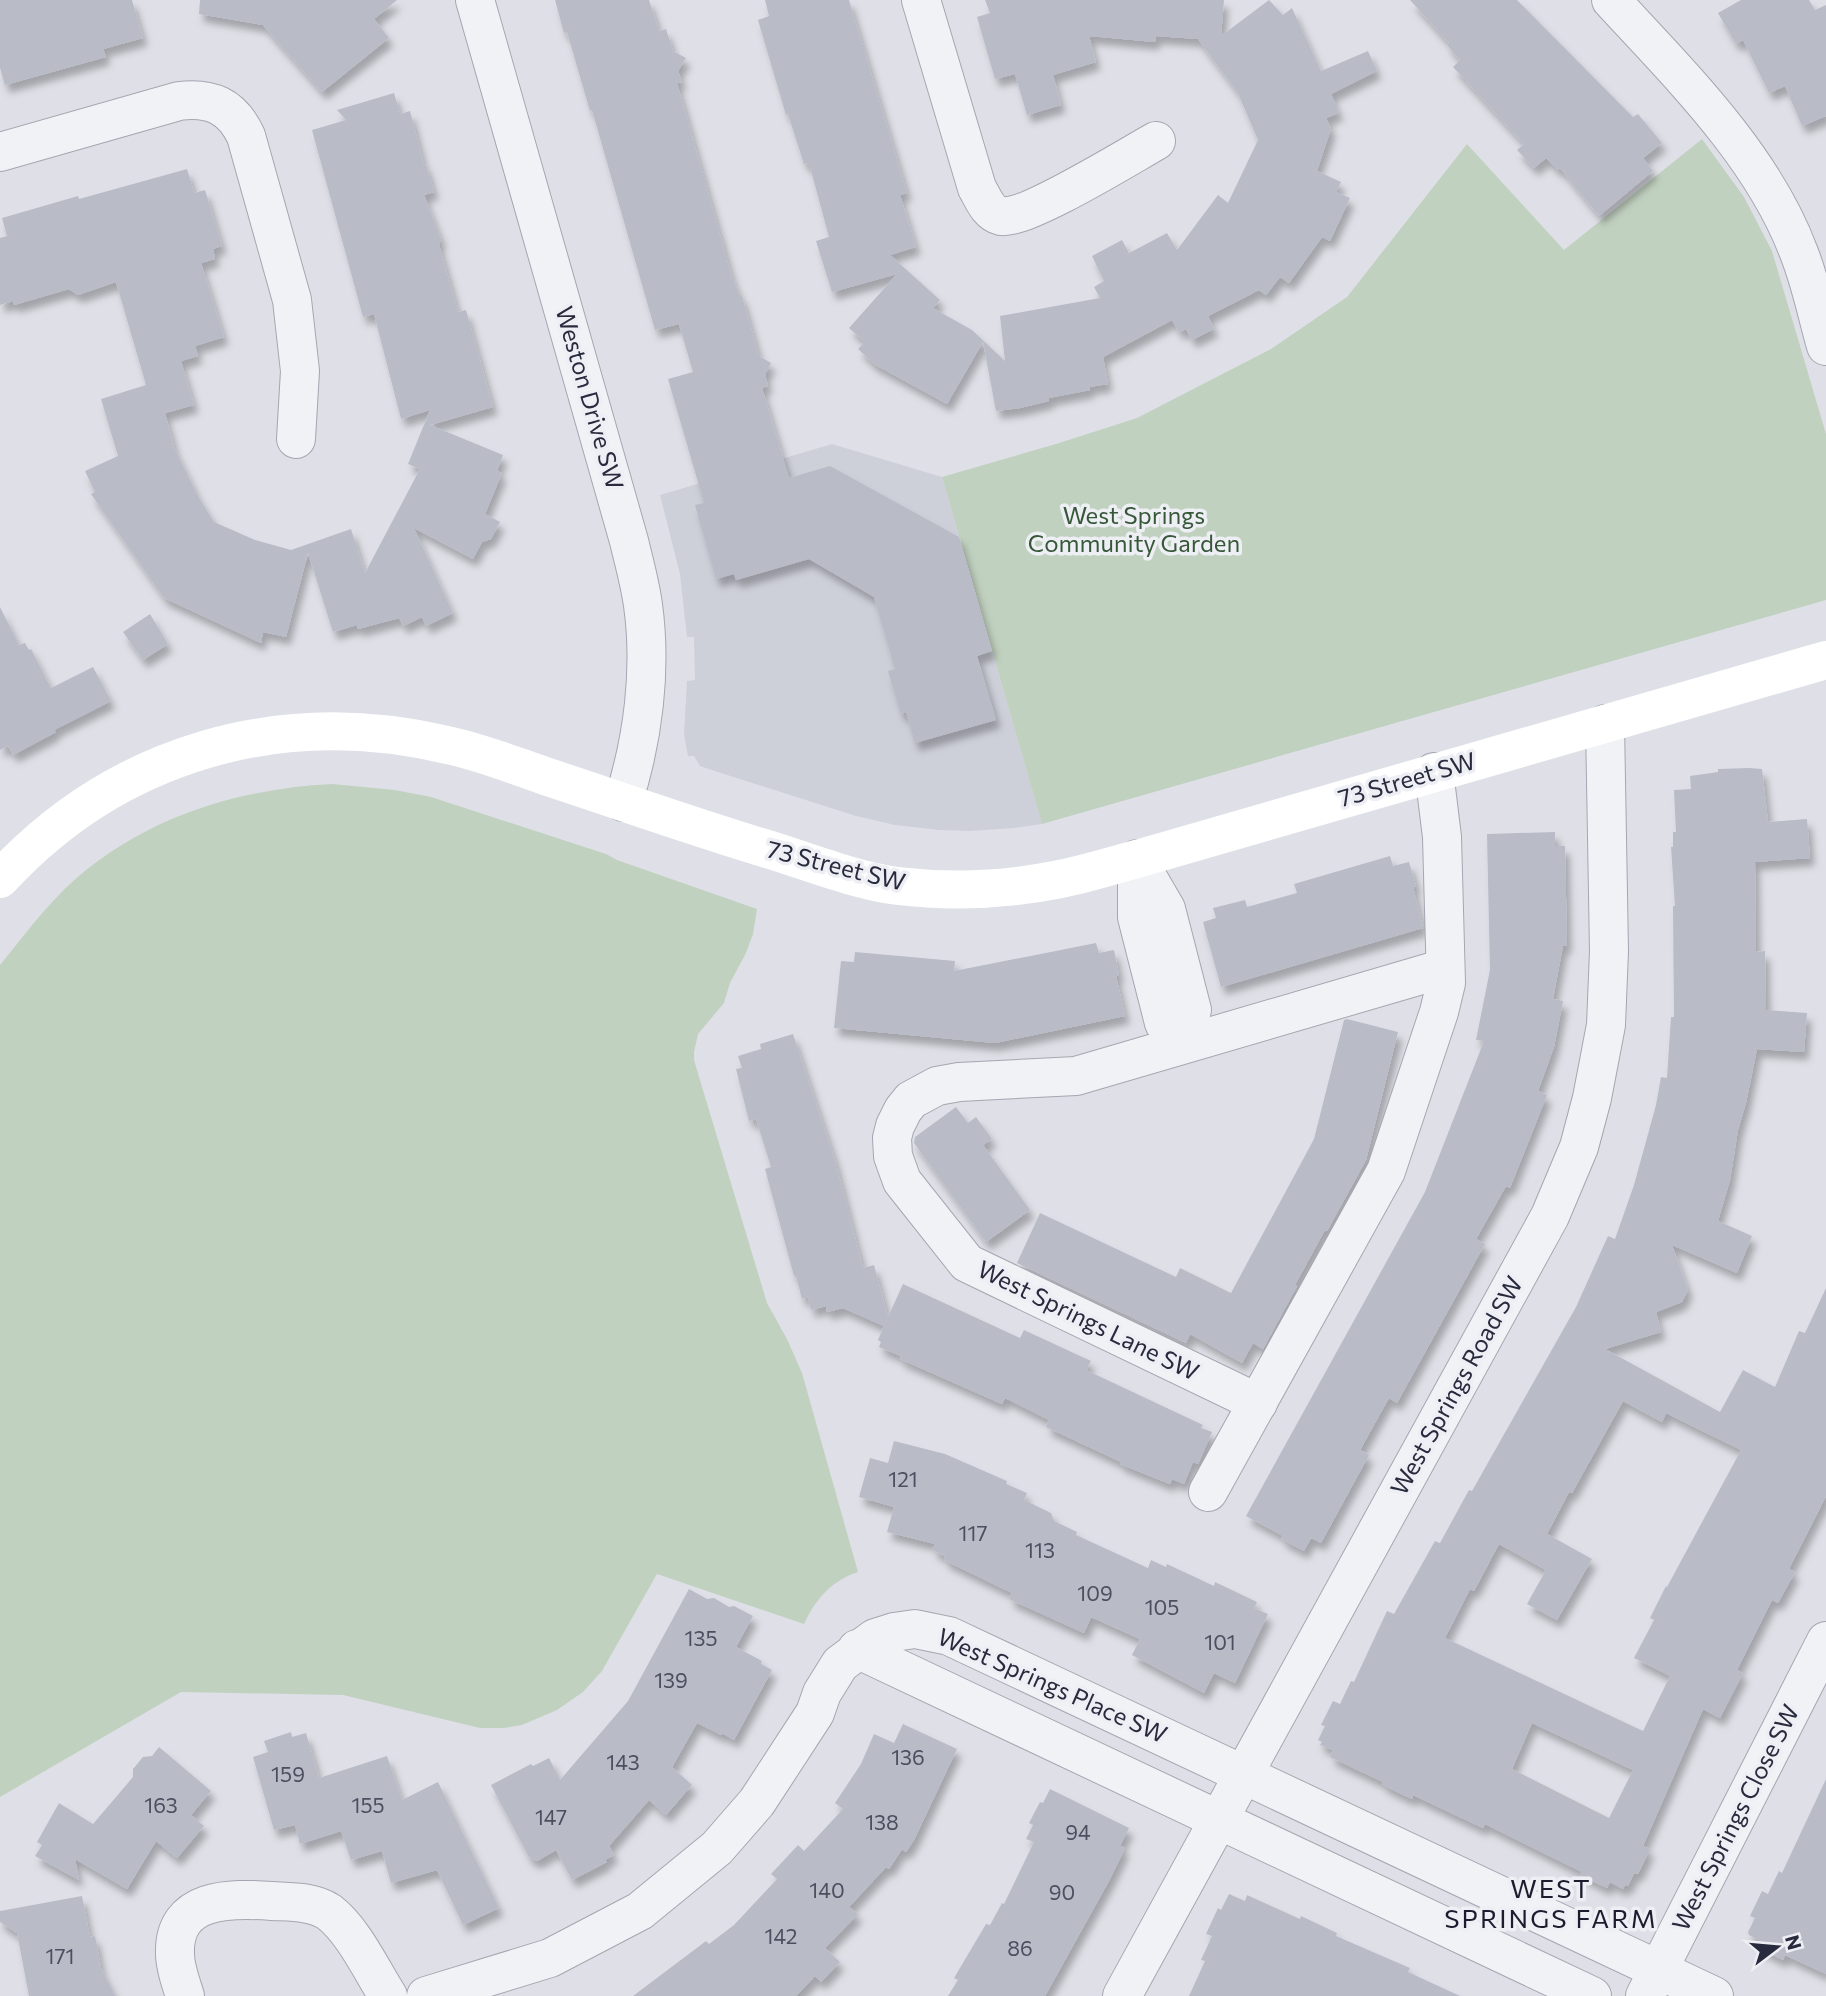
<svg xmlns="http://www.w3.org/2000/svg" width="1826" height="1996" viewBox="0 0 1826 1996" font-family="Commissioner,sans-serif">
  <style>
    .built { fill: #cdcfd9 }
    .green { fill: #c1d1c0 }
    .building { fill: #b9bbc7; fill-rule: evenodd; filter: url(#shadow) }
    .lines { fill: none; stroke-linecap: round; stroke-linejoin: round }
    .street-casing { stroke: #a4a6b1; stroke-width: 40 }
    .street { stroke: #f1f2f6; stroke-width: 38 }
    .secondary { stroke: #fff; stroke-width: 38 }
    .labels { text-anchor: middle; stroke-width: 7; stroke-linejoin: round; paint-order: stroke }
    .number-label { font-size: 21px; fill: #4c4f60 }
    .street-label { font-size: 24px; fill: #282b3d; stroke: #eeeff5 }
    .park-label { font-size: 24px; fill: #365838; stroke: #eeeff5 }
    .neighbourhood-label { font-size: 26px; letter-spacing: 2px; fill: #1b1d2e; stroke: #eeeff5 }
  </style>
  <defs>
    <filter id="shadow"><feDropShadow dx="4.5" dy="8" stdDeviation="3.5" flood-color="#0004"/></filter>
  </defs>
  <rect width="100%" height="100%" fill="#dfe0e7"/>
  <path class="built" d="M832,444l110,33 100,347 -28,4 -45,3 -30,-1 -44,-5 -39,-9 -135,-43 -21,-7 -6,-10h-6l-4,-22 3,-53 8,-1 -1,-43h-7l-7,-63 -20,-79z"/>
  <g class="green">
    <path d="M1702,139l42,58 28,54 54,183v166l-784,224 -100,-347 114,-33 81,-26 134,-69 76,-52 120,-153 97,106z"/>
    <path d="M332,784l63,6 36,7 175,57 11,6 140,49 -4,25 -7,19 -16,30 -6,20 -26,31 -4,18v8l73,243 20,36 15,34 56,199c-27,9 -42,27 -54,52l-147,-50 -55,97 -19,21 -26,18 -35,15 -18,3h-24l-137,-33 -162,-3 -181,105v-832c18,-22 36,-46 55,-66 72,-76 175,-110 277,-115z"/>
  </g>
  <g class="building">
    <path d="M0,0h132l11,38 -40,11 3,8 -101,28 -5,-17z"/>
    <path d="M200,0h197l-23,19 15,19 -67,54 -59,-67 -64,-11z"/>
    <path d="M555,0h94l10,31 7,-2 7,22 13,7 -8,13 4,11 -5,1 55,194 8,19h2l17,60 12,7 -6,12 3,11 -6,2 27,90 41,-12 129,71 33,114 -15,5 19,64 -81,23 -9,-31 -5,2 -13,-43 7,-2 -21,-72 -65,-38 -73,21 -2,-6 -18,5 -21,-74 9,-2 -36,-124 25,-7 -14,-48 -24,6 -63,-220 -2,1 -23,-79 -3,1z"/>
    <path d="M765,0h84l58,193 -7,2 16,52 -26,8 50,45 -7,8 39,22 33,31 -5,-45 100,-18 -6,-11 10,-6 -12,-25 30,-16 7,13 38,-20 10,17 41,-55 10,8 30,-63 -20,-47 -40,-54 -42,-3 -1,6 -66,-6 7,26 -43,13 8,30 -34,10 -12,-41 -20,5 -18,-62 13,-4 -5,-13h239l-3,36 48,-36 14,15 9,-7 29,63 47,-20 9,20 -46,23 8,19 -13,5 5,11 -14,42 24,11 -5,10 14,6 -20,43 -8,-4 -33,46 -9,-6 -14,18 -7,-5 -51,26 6,13 -22,11 -6,-11 -7,3 -7,-12 -69,37 5,27 -19,3 1,3 -41,8v3l-29,7 -24,3 -13,-69 -36,62 -73,-40 -16,-15 7,-7 -16,-14 48,-54 -65,18 -16,-51 13,-4 -20,-74 -5,1 -16,-50 -2,1 -28,-95 11,-4z"/>
    <path d="M1410,0h107l116,117 5,-3 24,29 -19,15 10,13 -54,45 -39,-48 -2,2 -12,-12 -12,10 -17,-18 7,-6 -71,-77 7,-7 -13,-15 2,-2z"/>
    <path d="M1741,0h68l6,10 11,-5v111l-24,10 -17,-40 -16,7 -26,-53 -7,4 -18,-31z"/>
    <path d="M394,93l6,21 10,-3 14,54 2,-1 8,28 -10,3 17,44 -2,6 19,67 8,-2 27,97 -63,18 73,30 -6,16 5,2 -17,41 15,8 -9,17 -9,3 -9,17 -59,-31 39,85 -27,13 -4,-9 -19,9 -4,-8 -41,11 -1,-4 -24,7 -25,-79 -22,84 -23,-5 -2,11 -97,-45 -73,-104 4,-2 -10,-21 33,-15 -17,-57 45,-14 -30,-103 -38,13 -9,-6 -55,16 -1,-4 -13,4v-67l7,-2 -5,-18 76,-22 1,3 108,-30 7,24 11,-3 17,56 -9,3 2,10 -14,4 23,74 -29,9 3,10 -17,5 13,44 -29,8 9,34 24,49 16,26 41,18 36,10 60,-21 14,44 55,-104 -12,-5 22,-54 -29,9 -27,-105 -11,3 -51,-187 34,-10 -9,-10z"/>
    <path d="M0,607l19,38 6,-2 4,7 2,-1 20,39 42,-21 18,34 -57,29 2,2 -43,23 -5,-9 -8,4z"/>
    <path d="M150,614l18,30 -25,16 -20,-28z"/>
    <path d="M1749,768l13,1 6,53 39,-3 3,39 -55,4 1,90 9,-1 1,59 41,3 -3,39 -47,-3 -11,54 -8,27 -8,50 -12,41 34,15 -15,37 -65,-28 16,45 -6,12 -26,10 5,20 -56,17 115,63 23,-42 32,17 24,-56 6,2 21,-45v208l-37,73 6,3 -17,31 -6,-3 -35,70 6,3 -23,45 -17,-9 -60,137 7,3 -12,25 -4,-1 -6,13 -3,-1 -2,4 -13,-7 -3,6 -27,-13 2,-3 -97,-48 -2,4 -70,-33 -1,4 -17,-8 -13,-7 1,-2 -53,-25 3,-7 -13,-5 2,-3 -4,-2 7,-14 -4,-1 12,-24 7,3 11,-23 3,1 33,-71 7,3 41,-73 5,2 29,-53 3,1 104,-184 32,-71 7,3 19,-54 22,-80 5,-28 6,1 4,-61h3l-1,-111h2l-4,-59h2v-15h3l-2,-42 17,-1 -1,-13 28,-4v-3zM1623,1401l39,21 4,-9 75,37 -74,137 -1,-1 -16,32 4,2 -20,38 36,18 -27,55 -198,-93 25,-49 4,2 25,-47 47,26 -19,34 30,16 35,-61 -45,-25 22,-42 3,1zM1532,1723l101,47 -24,48 -97,-49z"/>
    <path d="M1555,832v14h10l2,100h-4l-10,53 10,2 -9,46 -16,44 9,4 -37,93 -4,-2 -30,53 9,5 -88,159 -8,-5 -29,52 9,5 -48,88 -10,-5 -7,13 -23,-12 2,-3 -37,-20 179,-324 59,-151 -8,-1 14,-70 -3,-136z"/>
    <path d="M1390,856l3,10 16,-4 7,24 -3,1 10,41 -202,59 -18,-65 13,-4 -3,-10 32,-8 2,7 50,-14 -3,-9z"/>
    <path d="M1096,943l3,10 15,-3 5,25 -3,1 9,40 -130,27 -161,-15 7,-67 13,1 1,-10 100,9 -1,10z"/>
    <path d="M1347,1019l51,13 -32,128 -39,71 -2,-1 -30,55 2,1 -34,63 -10,-6 -11,20 -52,-29 -4,9 -169,-80 23,-50 136,64 4,-9 51,25 83,-154 30,-119z"/>
    <path d="M793,1034l42,126 28,108 11,-3 14,52 15,-33 117,54 4,-8 67,31 -5,9 117,55 -2,3 11,4 -14,32 -5,-2 -9,22 -12,-5 -2,5 -50,-20 1,-2 -75,-35 3,-7 -44,-22 -3,6 -102,-45 1,-3 -22,-9 2,-5 -3,-2 6,-14 -41,-18 -16,4 -1,-6 -15,4 -3,-13 -6,2 -6,-23h-2l-29,-107 6,-2 -15,-48 -7,2 -13,-52 6,-1 -4,-12 23,-7 -1,-5z"/>
    <path d="M956,1107l12,16 8,-6 16,22 -9,6 47,65 -44,32 -72,-99 1,-6z"/>
    <path d="M894,1441l51,13 62,27 -1,3 21,9 -3,7 27,13 3,8 23,11 -1,3 72,33 3,-8 15,7 1,-3 47,22 1,-4 42,20 -3,6 14,6 -33,69 -21,-10 -10,20 -72,-38 8,-16 -49,-22 -7,16 -75,-34 3,-6 -68,-33 1,-4 -13,-6 3,-6 -48,-12 7,-25 -35,-10 11,-39 18,5z"/>
    <path d="M689,1589l18,10 7,-1 15,9 5,-1 19,10 -17,31 26,14 -1,3 11,6 -38,70 -12,-7 -1,2 -24,-12 -25,44 20,18 -26,30 -17,-15 -40,46 5,9 -9,5 2,2 -35,18 -16,-30 -19,11 -8,-4 -38,-72 40,-21 2,2 16,-8 11,22 68,-79z"/>
    <path d="M903,1724l54,25 -43,91 -8,12 -4,-3 -13,20 -3,-2 -37,40 9,7 -33,34 15,14 -19,20 -6,-6 -19,20h-163l73,-55 3,3 25,-19 43,-46 -6,-5 27,-29 6,6 39,-42 -8,-6 26,-39 13,-30 20,9z"/>
    <path d="M291,1732l1,5 14,-4 13,45 68,-22 15,44 36,-18 61,126 -36,17 -26,-55 -46,13 -9,-32 -31,9 -10,-29 -41,13 -5,-19 -21,5 -21,-73 15,-5 -4,-11z"/>
    <path d="M159,1747l52,44 -20,24 13,11 -27,32 -21,-17 -29,48 -52,-30 4,21 -44,-24 7,-11 -5,-3 22,-39 34,21 40,-47v-8l10,-12 9,-1z"/>
    <path d="M1826,1779v195l-41,-19 -2,5 -25,-12 3,-7 -12,-6 -1,-3 7,-14 -5,-2 12,-25 6,3 11,-23 3,2z"/>
    <path d="M1050,1789l79,39 -9,18 5,2 -15,31 -65,117h-97l10,-16 -4,-2 32,-54 4,1 12,-22 2,1 30,-62 -8,-3 7,-14 -4,-2 11,-21 3,1z"/>
    <path d="M1229,1894l16,7 2,-6 53,24 1,-3 36,17 -1,3 74,32 -2,4 52,24h-271l16,-35 -4,-1 11,-24 -6,-2 12,-26 3,2z"/>
    <path d="M82,1896l8,41 5,-1 6,32 14,28h-86l-12,-63 -17,-11v-11z"/>
  </g>
  <g class="lines">
    <defs>
      <g id="street">
        <path d="M475,0l154,541c5,21 11,42 14,64 9,65 0,135 -20,197"/>
        <path d="M921,0l56,188c6,10 11,25 24,28 25,4 128,-60 155,-75"/>
        <path d="M1611,0c69,75 152,156 188,253 12,30 18,62 27,93"/>
        <path d="M0,152l179,-51c32,-4 53,5 67,35l46,164 8,71 -4,68"/>
        <path d="M1137,859l29,50 26,101 -8,32 -20,-19 -27,-106z"/>
        <path d="M1258,1403l-291,-140 -65,-82 -9,-25 -1,-18 3,-12 8,-16 8,-10 26,-14 22,-4 117,-6 369,-108"/>
        <path d="M1208,1492l178,-321 53,-159 7,-29 -4,-146 -8,-65"/>
        <path d="M857,1649l735,347"/>
        <path d="M185,1996c-4,-13 -10,-28 -10,-42 -2,-57 55,-56 97,-53 18,1 41,0 57,11 24,18 43,59 59,84"/>
        <path d="M426,1996l124,-38 90,-47 77,-63 40,-46 58,-89 7,-20 18,-29 35,-26 19,-6 21,-3 34,7 765,360"/>
        <path d="M1122,1996l428,-780 29,-69 13,-49 14,-73 3,-74 -4,-227"/>
        <path d="M1645,1996l181,-355"/>
      </g>
    </defs>
    <use href="#street" class="street-casing"/>
    <use href="#street" class="street"/>
    <path class="secondary" d="M0,879c117,-127 280,-173 447,-134 34,7 66,20 98,31 73,24 146,50 219,72 43,13 89,32 134,38 52,6 106,4 157,-6 28,-5 55,-14 82,-21l689,-199"/>
  </g>
  <g class="labels">
    <g class="number-label">
      <text x="903" y="1487">121</text>
      <text x="973" y="1541">117</text>
      <text x="1040" y="1558">113</text>
      <text x="1095" y="1601">109</text>
      <text x="1162" y="1615">105</text>
      <text x="701" y="1646">135</text>
      <text x="1220" y="1650">101</text>
      <text x="671" y="1688">139</text>
      <text x="908" y="1765">136</text>
      <text x="623" y="1770">143</text>
      <text x="288" y="1782">159</text>
      <text x="161" y="1813">163</text>
      <text x="368" y="1813">155</text>
      <text x="551" y="1825">147</text>
      <text x="882" y="1830">138</text>
      <text x="1078" y="1840">94</text>
      <text x="827" y="1898">140</text>
      <text x="1062" y="1900">90</text>
      <text x="781" y="1944">142</text>
      <text x="1020" y="1956">86</text>
      <text x="60" y="1964">171</text>
    </g>
    <g class="street-label">
      <text transform="translate(589 398) rotate(74)" y="8">Weston Drive SW</text>
      <text transform="translate(1407 780) rotate(-16)" y="8">73 Street SW</text>
      <text transform="translate(836 866) rotate(14)" y="8">73 Street SW</text>
      <text transform="translate(1088 1321) rotate(26)" y="8">West Springs Lane SW</text>
      <text transform="translate(1457 1386) rotate(-61)" y="8">West Springs Road SW</text>
      <text transform="translate(1052 1686) rotate(24)" y="8">West Springs Place SW</text>
      <text transform="translate(1736 1818) rotate(-63)" y="8">West Springs Close SW</text>
    </g>
    <g class="park-label">
      <text x="1134" y="524">West Springs<tspan x="1134" dy="28">Community Garden</tspan></text>
    </g>
    <g class="neighbourhood-label">
      <text x="1551" y="1898">WEST<tspan x="1551" dy="30">SPRINGS FARM</tspan></text>
    </g>
  </g>
  <g transform="translate(1777 1947) rotate(74)" stroke="#eeeff5" stroke-width="5" paint-order="stroke">
  <path d="M0-5L12 26L0 18L-12 26Z" fill="#282b3d"/>
  <text y="-10" font-size="19" font-weight="bold" text-anchor="middle" fill="#282b3d">N</text>
  </g>
</svg>
